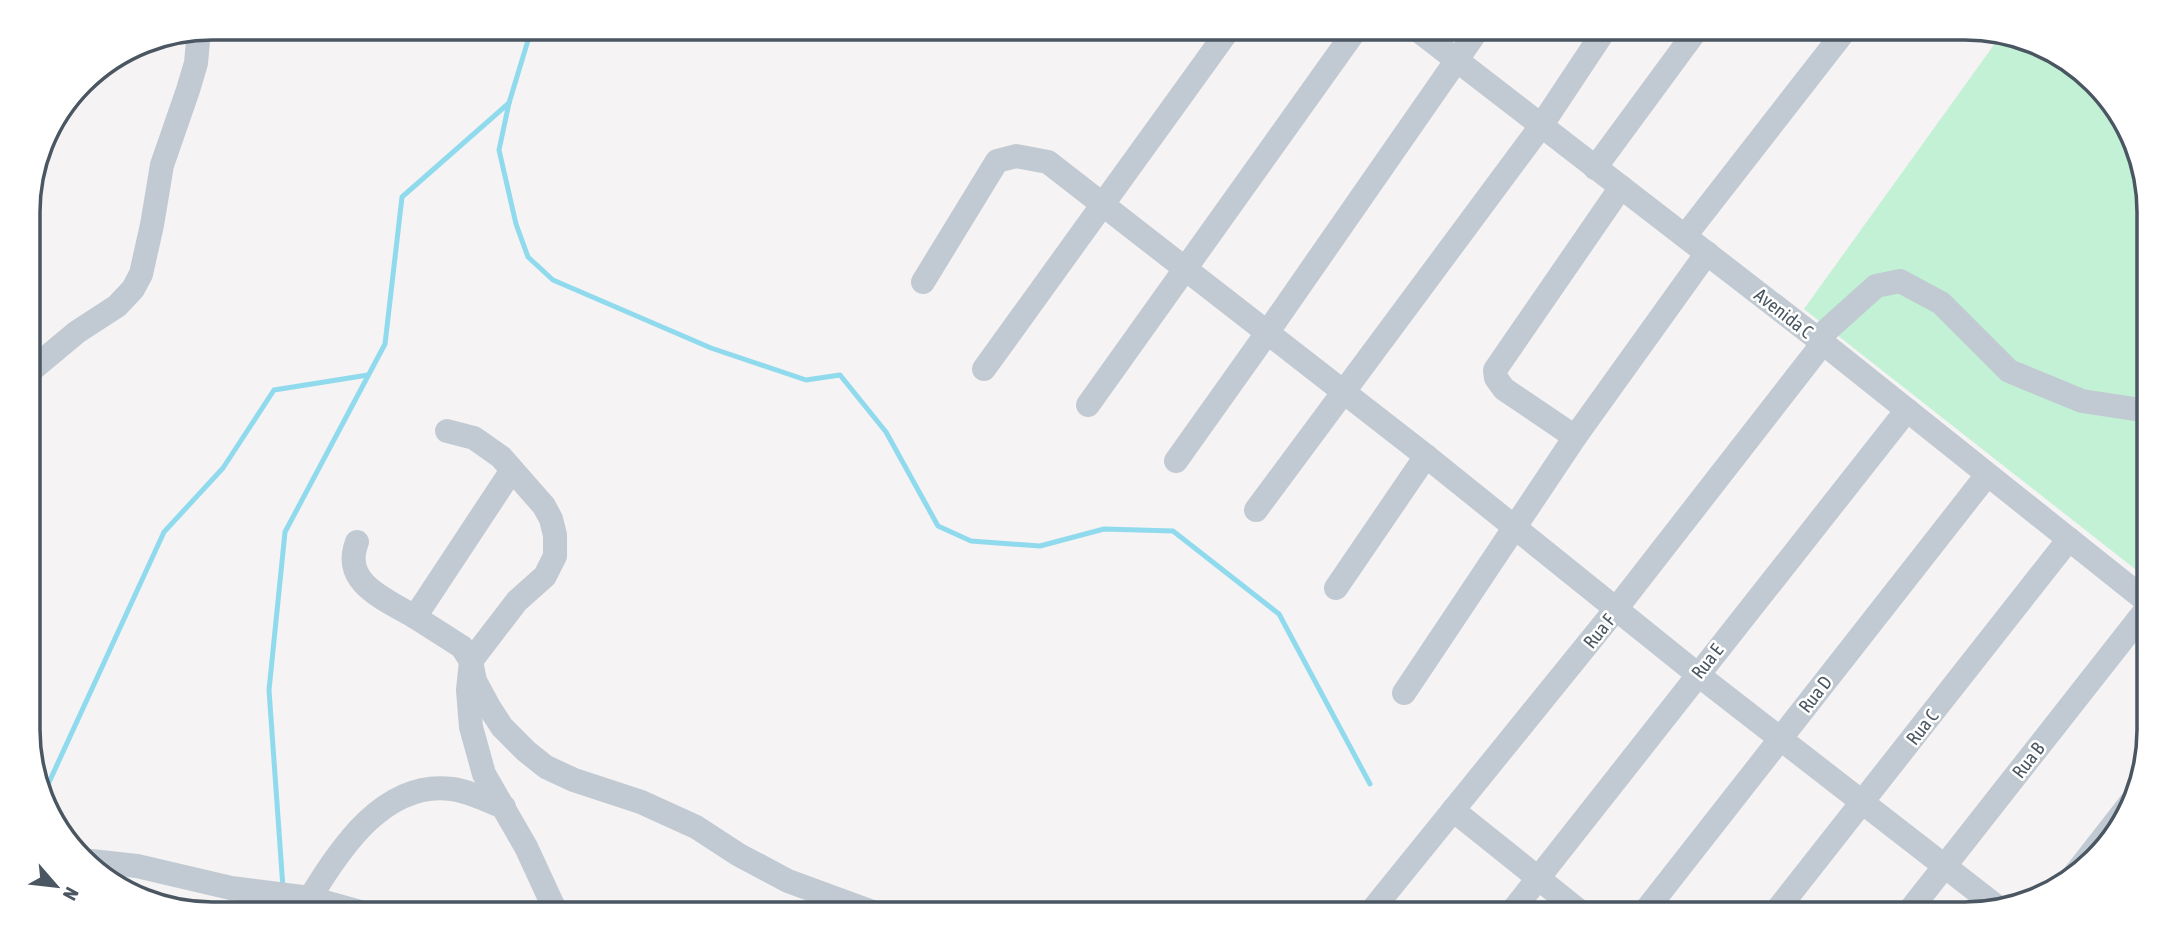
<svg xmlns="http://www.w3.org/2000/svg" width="2177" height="942" viewBox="0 0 2177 942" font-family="'Asap Condensed',sans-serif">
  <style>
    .green { fill: #c3f1d5 }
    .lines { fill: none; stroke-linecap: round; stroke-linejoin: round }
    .stream { stroke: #90daee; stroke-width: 5 }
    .minor { stroke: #c1cad2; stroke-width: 24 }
    .labels { text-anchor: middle; stroke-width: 5; stroke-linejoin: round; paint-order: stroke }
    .street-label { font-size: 19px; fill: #4a5661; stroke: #fff }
    .rim { fill: none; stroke: #4a5661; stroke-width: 3.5 }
  </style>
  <rect width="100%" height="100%" fill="#f5f3f3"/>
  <path class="green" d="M2001,35l34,7 76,58 36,88 2,392 -345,-271z"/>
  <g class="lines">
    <g class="stream">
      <path d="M509,103l-10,47 17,74 12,33 25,23 158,68 95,32 34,-5 46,57 52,94 33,15 69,5 64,-17 69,2 106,83 91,170"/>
      <path d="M45,791l119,-259 59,-64 51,-78 94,-15"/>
      <path d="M283,888l-14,-198 16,-158 100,-188 17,-147 107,-94 20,-66v-9"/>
      <path d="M284,902l1,12"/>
    </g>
    <g class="minor">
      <path d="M1415,28l408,315 326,260"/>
      <path d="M1595,168l103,-140"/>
      <path d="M1685,236l162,-208"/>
      <path d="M923,282l74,-121 19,-5 32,6 378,294 271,218 299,232"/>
      <path d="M1817,339l59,-53 24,-5 41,22 68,68 73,30 66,10"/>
      <path d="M984,369l246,-341"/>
      <path d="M29,372l48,-40 40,-26 16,-17 8,-15 11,-49 10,-60 26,-75 8,-27 3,-32"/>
      <path d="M1088,405l269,-377"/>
      <path d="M447,431l27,7 27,19 43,49 7,13 4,16v21l-10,20 -28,25 -46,60 -3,29 3,37 13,47 42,73 31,67"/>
      <path d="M1575,437l-71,-48 -8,-11 -1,-8 126,-183"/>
      <path d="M1176,461l91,-128 212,-305"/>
      <path d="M512,470l-97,147 47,30 9,14 4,20 14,26 13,20 24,24 20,16 28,13 67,22 55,25 43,28 49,26 90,33"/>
      <path d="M1256,510l285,-384 65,-98"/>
      <path d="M357,542c-16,41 28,57 58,75"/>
      <path d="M1336,588l90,-132"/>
      <path d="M1404,693l171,-256 132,-184"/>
      <path d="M1453,810l130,104"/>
      <path d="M91,861l46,5 94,22 79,10 58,16"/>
      <path d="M2072,878l64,-82"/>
      <path d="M310,898c30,-50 75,-118 142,-109 17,2 36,12 52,18"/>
      <path d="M1369,914l247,-305 207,-266"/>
      <path d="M1510,914l397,-504"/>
      <path d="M1643,914l344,-439"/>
      <path d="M1774,914l295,-375"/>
      <path d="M1907,914l242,-308"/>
    </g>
  </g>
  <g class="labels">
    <g class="street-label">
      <text transform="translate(1784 313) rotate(38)" y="7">Avenida C</text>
      <text transform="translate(1599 631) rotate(-51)" y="7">Rua F</text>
      <text transform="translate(1707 661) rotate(-52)" y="7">Rua E</text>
      <text transform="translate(1815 694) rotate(-52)" y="7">Rua D</text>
      <text transform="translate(1922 727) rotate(-52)" y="7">Rua C</text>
      <text transform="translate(2028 760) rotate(-52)" y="7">Rua B</text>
    </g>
  </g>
  <path d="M0 0H2177V942H0ZM212 40H1965A172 172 0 0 1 2137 212V730A172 172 0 0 1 1965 902H212A172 172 0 0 1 40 730V212A172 172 0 0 1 212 40Z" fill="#fff" fill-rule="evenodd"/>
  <path class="rim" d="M212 40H1965A172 172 0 0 1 2137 212V730A172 172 0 0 1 1965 902H212A172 172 0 0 1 40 730V212A172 172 0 0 1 212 40Z"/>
  <g transform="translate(56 886) rotate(118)" stroke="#ffffff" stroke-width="5" paint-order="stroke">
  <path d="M0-5L12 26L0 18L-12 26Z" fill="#4a5661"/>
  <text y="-10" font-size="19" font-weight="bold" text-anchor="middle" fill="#4a5661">N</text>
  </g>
</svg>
